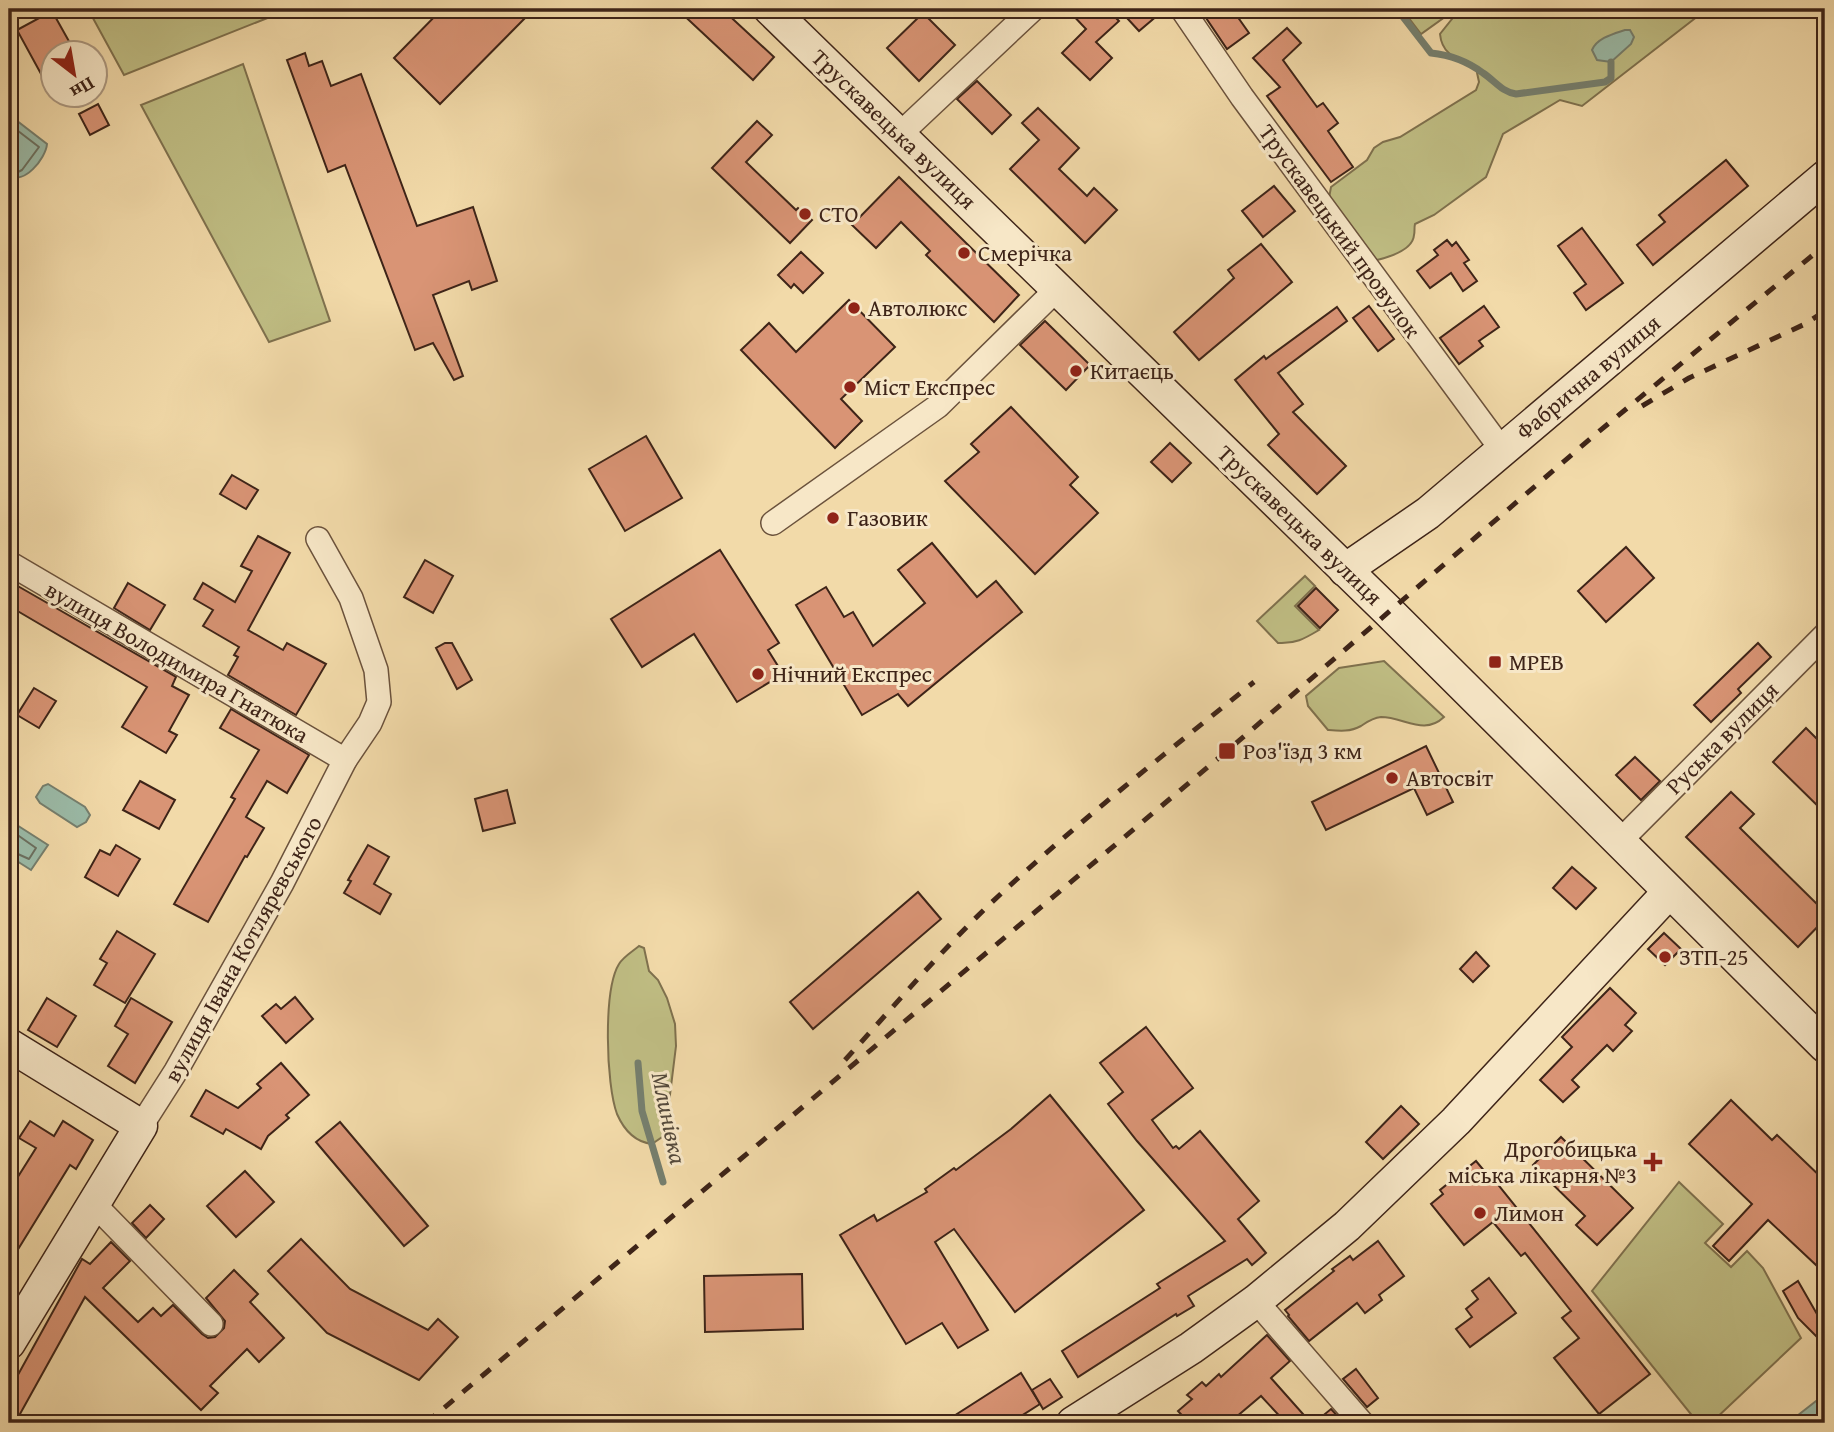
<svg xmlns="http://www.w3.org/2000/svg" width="1834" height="1432" viewBox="0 0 1834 1432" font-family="'Gentium Book Plus',serif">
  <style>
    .green { fill: #c0be84; stroke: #7f714e; stroke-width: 2 }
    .water { fill: #9bbba8; stroke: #767f6e; stroke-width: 2 }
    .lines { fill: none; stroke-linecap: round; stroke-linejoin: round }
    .shore { stroke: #6c7060; stroke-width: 2 }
    .stream { stroke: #767f6e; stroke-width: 7 }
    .building { fill: #d99475; stroke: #3e2418; stroke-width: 2 }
    .street-casing { stroke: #6b523c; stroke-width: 26 }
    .secondary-casing { stroke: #3e2418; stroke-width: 35 }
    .street { stroke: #f7e7c7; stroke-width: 23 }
    .secondary { stroke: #f7e7c7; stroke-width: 32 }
    .rail { stroke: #3e2418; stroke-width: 5; stroke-dasharray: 12 12; stroke-linecap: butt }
    .poi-dot { fill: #8f2418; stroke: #f7e7c7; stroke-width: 2.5 }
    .labels { text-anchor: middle; stroke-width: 6; stroke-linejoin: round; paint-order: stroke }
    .street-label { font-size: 23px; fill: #3e2418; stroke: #f7e7c7 }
    .poi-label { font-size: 23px; fill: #3e2418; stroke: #f7e7c7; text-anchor: start }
    .water-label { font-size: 24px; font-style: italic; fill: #554a3c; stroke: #f7e7c7 }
  </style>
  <rect width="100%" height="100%" fill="#f2daa9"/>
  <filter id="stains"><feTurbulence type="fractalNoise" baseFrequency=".00286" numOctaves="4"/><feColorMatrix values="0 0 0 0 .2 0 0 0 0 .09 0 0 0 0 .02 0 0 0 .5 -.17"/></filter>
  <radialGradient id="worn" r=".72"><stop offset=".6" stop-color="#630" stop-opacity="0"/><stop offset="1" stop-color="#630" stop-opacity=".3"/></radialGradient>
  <g class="green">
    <path d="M88,9h202l-166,66z"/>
    <path d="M1402,9h54l-35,25z"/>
    <path d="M1460,9h247l-125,97 -22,-6 -57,34 -17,43 -52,38 -19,9c-1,4 0,7 -1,11 -1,15 -25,22 -37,25l-6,-3 -42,-59 2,-11 36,-27 7,-12 9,-6 17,-5 76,-47 3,-8 -3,-14c-17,-9 -34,-12 -36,-34z"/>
    <path d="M243,64l87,257 -61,21 -128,-237z"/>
    <path d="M1305,576l10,10 -20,20 24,24c-15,9 -24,14 -41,13l-21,-22z"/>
    <path d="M1384,661l60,56c-20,19 -40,0 -63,0 -9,1 -14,5 -20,9 -11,6 -21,5 -33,4l-20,-24 -2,-10 33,-28z"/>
    <path d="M639,946l5,2 5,23 9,9 9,18 8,26 1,22 -11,89 -13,9c-17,-2 -28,-14 -35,-30 -11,-29 -14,-124 2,-150 4,-7 14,-13 20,-18z"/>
    <path d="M1679,1182l44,42 -18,19 26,24 16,-16 16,17 38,70 -90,85h-13l-106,-132z"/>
  </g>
  <g class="water">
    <path d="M1625,30h5l4,7 -3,7 -20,18 -14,-2 -5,-10c5,-12 21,-16 33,-20z"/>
    <path d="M9,117h3l35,27c-1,14 -24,43 -38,30z"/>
    <path d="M48,784l37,23 5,8 -4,7 -9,5 -37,-24 -4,-6 7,-11z"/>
    <path d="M9,820l39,25 -17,25 -22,-14z"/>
    <path d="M1825,1394v29h-37z"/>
  </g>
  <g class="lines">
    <g class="shore">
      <path d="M9,124l30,23 -17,23 -4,2 -9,-2"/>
      <path d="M9,829l27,19 -7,11 -20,-9"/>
    </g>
    <g class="stream">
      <path d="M1397,9l34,44c20,2 36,8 52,20 12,8 19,19 33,21l89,-12 6,-4v-16"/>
      <path d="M638,1063l4,48 21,71"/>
    </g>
  </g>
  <g class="building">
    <path d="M442,9h92l-94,95 -46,-46z"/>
    <path d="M677,9h45l52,48 -21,23z"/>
    <path d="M1067,9h40l12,12 -23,21 16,16 -22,22 -28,-27 24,-24z"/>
    <path d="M1137,9h28l-26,22 -12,-13z"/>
    <path d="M1200,9h32l17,24 -22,16z"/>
    <path d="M52,11l23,41h-23v42l-35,-64z"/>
    <path d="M923,13l32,32 -36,36 -32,-33z"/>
    <path d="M1287,28l14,15 -18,17 34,47 6,-4 15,20 -10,8 25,36 -22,15 -64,-86 13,-9 -27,-29z"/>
    <path d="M305,53l4,13 13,-5 9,25 30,-12 56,152 56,-19 24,74 -25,9 -3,-9 -36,14 30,81 -9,4 -21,-37 -18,7 -70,-185 -17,7 -41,-112z"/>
    <path d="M977,81l34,34 -19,19 -35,-35z"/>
    <path d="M98,104l11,21 -19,10 -11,-21z"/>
    <path d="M1038,108l41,40 -20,21 28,27 7,-8 23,22 -32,33 -75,-74 29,-29 -17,-17z"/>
    <path d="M757,121l15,14 -26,27 50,48 2,-2 14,12 -22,23 -78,-75z"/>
    <path d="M1726,160l22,26 -95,79 -16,-20 28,-23 -6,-7z"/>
    <path d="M899,177l120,118 -25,27 -68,-67 4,-4 -29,-29 -25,26 -24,-23z"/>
    <path d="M1274,186l21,25 -32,26 -21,-26z"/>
    <path d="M1582,228l41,55 -37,27 -12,-17 12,-9 -28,-38z"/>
    <path d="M1447,240l5,6 4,-4 13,18 -5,3 13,18 -14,10 -12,-18 -21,15 -13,-17 21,-16 -4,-5z"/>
    <path d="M1261,244l31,38 -93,78 -25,-28 60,-54 -6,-8z"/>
    <path d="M801,252l22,21 -20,20 -9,-9 -3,4 -13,-13z"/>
    <path d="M849,300l46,47 -54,52 21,22 -27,27 -94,-98 28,-27 27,29z"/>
    <path d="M1369,306l25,33 -16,12 -25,-33z"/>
    <path d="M1484,306l15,21 -20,14 4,5 -24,18 -19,-26z"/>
    <path d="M1337,307l10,14 -69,52 25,31 -10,8 53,54 -29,28 -49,-49 11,-11 -44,-54 29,-24 2,3z"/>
    <path d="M1045,321l45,44 -24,25 -46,-45z"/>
    <path d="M1011,407l67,70 -8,8 28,28 -63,61 -90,-93 34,-29 -8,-8z"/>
    <path d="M646,436l36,62 -57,33 -36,-62z"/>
    <path d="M1170,443l21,20 -19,19 -21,-20z"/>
    <path d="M232,475l26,15 -12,19 -26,-15z"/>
    <path d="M258,536l32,17 -42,77 35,20 4,-7 39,21 -30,51 -68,-40 10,-18 -4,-2 5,-8 -36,-21 10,-16 -19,-11 9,-16 32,19 17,-31 -11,-5z"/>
    <path d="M932,543l45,54 19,-16 26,31 -114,94 -10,-12 -36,21 -66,-110 30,-18 18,30 9,-5 20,34 52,-43 -27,-33z"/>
    <path d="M1626,547l28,31 -48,44 -28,-31z"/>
    <path d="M720,550l59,93 -11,7 15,24 -46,28 -43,-68 -52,33 -31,-48z"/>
    <path d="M425,560l28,16 -20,37 -29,-16z"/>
    <path d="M9,581l167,96 -4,9 17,9 -20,36 8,4 -11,18 -44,-26 25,-40 -138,-81z"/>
    <path d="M128,583l37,22 -15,25 -36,-22z"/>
    <path d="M1316,588l22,22 -18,18 -22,-22z"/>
    <path d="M445,643h7l20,37 -15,9 -21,-41z"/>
    <path d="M1758,643l13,14 -33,32 3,4 -30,29 -17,-17z"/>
    <path d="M34,688l22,13 -17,27 -22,-13z"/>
    <path d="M231,709l78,46 -22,38 -20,-12 -21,36 18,11 -17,29 -2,-1 -37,66 -34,-18 61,-105 -4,-2 28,-47 -39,-22z"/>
    <path d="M1806,728l19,19v66l-52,-51z"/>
    <path d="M1426,746l27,56 -26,13 -13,-27 -88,42 -14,-28z"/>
    <path d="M1635,757l25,24 -19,19 -25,-25z"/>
    <path d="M140,781l35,19 -16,29 -36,-19z"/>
    <path d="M507,790l8,33 -32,8 -8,-32z"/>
    <path d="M1731,792l23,22 -14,14 85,84v7l-27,28 -112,-110z"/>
    <path d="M116,845l24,14 -22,37 -33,-19 15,-27 10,5z"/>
    <path d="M368,845l21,12 -15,27 17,10 -11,20 -36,-21 7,-12 -3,-1z"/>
    <path d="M1572,867l24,21 -20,21 -23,-21z"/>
    <path d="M918,892l23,27 -128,110 -23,-27z"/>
    <path d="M117,931l38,23 -30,49 -31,-18 13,-22 -7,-4z"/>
    <path d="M1664,933l17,16 -16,16 -17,-16z"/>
    <path d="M1476,952l13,14 -16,16 -13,-13z"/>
    <path d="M1610,988l26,25 -11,12 7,6 -19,20 -6,-6 -35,35 7,7 -16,15 -23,-22 32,-33 -10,-10z"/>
    <path d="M295,997l18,22 -27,24 -24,-27 14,-12 5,5z"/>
    <path d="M47,998l29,18 -19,31 -29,-17z"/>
    <path d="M131,998l41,24 -37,61 -27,-17 20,-32 -13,-8z"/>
    <path d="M1146,1027l47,61 -41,32 21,28 3,-2 3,3 21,-18 59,70 -21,18 28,34 -14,12 -5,-6 -59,37 6,10 -17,10 -1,-2 -98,63 -16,-26 98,-63 -3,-4 68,-43 -88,-100 -29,-37 15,-12 -23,-29z"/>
    <path d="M281,1063l28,32 -23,20 3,3 -21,18 -7,13 -35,-20 -3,5 -32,-18 15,-26 32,18 23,-20 -4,-4z"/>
    <path d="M1050,1095l94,115 -129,102 -61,-83 -19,13 53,88 -30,18 -16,-25 -36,21 -66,-109 34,-20 3,6 50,-29 -2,-3 29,-21 2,2 55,-41z"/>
    <path d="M1731,1100l41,40 5,-5 48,46v75l-9,9 -48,-45 -39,41 -16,-15 39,-42 -63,-60z"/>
    <path d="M1401,1106l18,18 -36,35 -17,-17z"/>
    <path d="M30,1121l24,15 9,-15 30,19 -17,29 -6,-4 -61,99v-73l27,-43 -17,-10z"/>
    <path d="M340,1122l88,104 -24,20 -88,-104z"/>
    <path d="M1561,1137l72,71 -36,37 -21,-20 9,-9 -52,-51z"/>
    <path d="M1476,1161l19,23 1,-2 154,192 -51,40 -45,-56 25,-20 -17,-20 9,-7 -46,-58 -4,3 -28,-34 -29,23 -33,-41 12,-10 -3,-4z"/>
    <path d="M245,1171l29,31 -38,35 -29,-31z"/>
    <path d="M150,1205l14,14 -18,19 -14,-15z"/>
    <path d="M301,1239l49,50 78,41 10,-11 20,18 -39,43 -92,-47 -59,-62z"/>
    <path d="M1378,1241l26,35 -25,19 3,5 -17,13 -8,-10 -48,38 -21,-25 1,-1 -4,-5 49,-39 -2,-2 18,-13 3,4z"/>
    <path d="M111,1242l19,19 -27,27 35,34 15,-14 8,8 12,-11 29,29 6,4 7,-1 9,-9 1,-7 -19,-23 28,-28 24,24 -8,8 34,36 -25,24 -12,-13 -37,37 8,7 -17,17 -116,-113 -70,126h-6v-32l73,-132 8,5z"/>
    <path d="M802,1274l1,55 -98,3 -1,-56z"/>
    <path d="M1489,1278l27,35 -46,34 -14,-18 16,-12 -6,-8 12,-10 -6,-8z"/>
    <path d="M1798,1281l27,47v17l-27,-27 -15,-27z"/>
    <path d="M1267,1335l23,26 -19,17 40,45h-25l-25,-27 -32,27h-40l-11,-12 14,-12 -5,-4 15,-13 4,4 13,-12 2,3z"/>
    <path d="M1356,1369l22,29 -11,9 -24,-28z"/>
    <path d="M1021,1373l19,31 -30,19h-67z"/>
    <path d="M1050,1379l12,18 -19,12 -11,-19z"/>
    <path d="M1331,1409l13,14h-30z"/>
  </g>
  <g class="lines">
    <defs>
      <g id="street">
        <path d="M1182,9l60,88 260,353"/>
        <path d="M899,135l134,-126"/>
        <path d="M773,523l165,-117 119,-117"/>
        <path d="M9,563l336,197"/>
        <path d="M1619,842l206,-207"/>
        <path d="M141,1126l35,-55 106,-188 63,-123 25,-37 9,-21 -3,-32 -25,-72 -33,-59"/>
        <path d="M93,1203l118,121"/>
        <path d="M1256,1301l106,122"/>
      </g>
      <g id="secondary">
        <path d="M770,9l619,603 436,434"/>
        <path d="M1345,570l83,-57 397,-336"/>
        <path d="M9,1045l132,81 -132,217"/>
        <path d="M1073,1423l118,-75 65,-47 91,-75 109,-105 213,-229"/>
      </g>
    </defs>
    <use href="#street" class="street-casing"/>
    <use href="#secondary" class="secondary-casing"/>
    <use href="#street" class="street"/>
    <use href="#secondary" class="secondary"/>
    <g class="rail">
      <path d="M1642,406l47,-28 116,-54 20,-13"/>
      <path d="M845,1060c52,-57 103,-118 160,-170 79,-73 165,-140 249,-208"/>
      <path d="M426,1423l801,-672 370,-318 228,-188"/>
    </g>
  </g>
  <g class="poi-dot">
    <circle cx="805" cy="214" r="7"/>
    <circle cx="964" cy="253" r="7"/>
    <circle cx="854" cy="308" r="7"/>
    <circle cx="1076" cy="371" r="7"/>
    <circle cx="850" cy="387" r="7"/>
    <circle cx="833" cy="518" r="7"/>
    <rect x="1488" y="655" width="14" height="14" rx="3.5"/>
    <circle cx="758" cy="674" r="7"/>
    <rect x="1218" y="742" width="18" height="18" rx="3.5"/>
    <circle cx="1392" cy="778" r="7"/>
    <circle cx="1665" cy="957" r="7"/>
    <path d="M1649.5 1151.5h7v7h7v7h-7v7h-7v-7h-7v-7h7z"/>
    <circle cx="1480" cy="1213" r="7"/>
  </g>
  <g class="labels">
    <g class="street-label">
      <text transform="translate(894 129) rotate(44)" y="8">Трускавецька вулиця</text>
      <text transform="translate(1340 231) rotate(54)" y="8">Трускавецький провулок</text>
      <text transform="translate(1588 377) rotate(-40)" y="8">Фабрична вулиця</text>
      <text transform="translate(1300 525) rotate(44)" y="8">Трускавецька вулиця</text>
      <text transform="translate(177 662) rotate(30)" y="8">вулиця Володимира Гнатюка</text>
      <text transform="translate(1722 738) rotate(-45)" y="8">Руська вулиця</text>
      <text transform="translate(243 949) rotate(-61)" y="8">вулиця Івана Котляревського</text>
    </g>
    <g class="poi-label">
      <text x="819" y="222">СТО</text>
      <text x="978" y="261">Смерічка</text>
      <text x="868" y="316">Автолюкс</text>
      <text x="1090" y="379">Китаєць</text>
      <text x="864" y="395">Міст Експрес</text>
      <text x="847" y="526">Газовик</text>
      <text x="1509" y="670">МРЕВ</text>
      <text x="772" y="682">Нічний Експрес</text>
      <text x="1243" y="759">Роз'їзд 3 км</text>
      <text x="1406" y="786">Автосвіт</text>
      <text x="1679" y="965">ЗТП-25</text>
      <text x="1637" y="1157" text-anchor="end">Дрогобицька<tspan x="1637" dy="26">міська лікарня №3</tspan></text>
      <text x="1494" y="1221">Лимон</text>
    </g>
    <g class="water-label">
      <text transform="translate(669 1118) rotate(78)" y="8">Млинівка</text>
    </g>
  </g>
  <rect width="1834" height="1432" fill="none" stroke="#f2daa9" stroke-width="35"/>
  <rect x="10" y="10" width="1813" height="1411" fill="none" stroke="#3e2418" stroke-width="3.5"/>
  <rect x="18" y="18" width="1799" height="1397" fill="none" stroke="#3e2418" stroke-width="2"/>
  <g transform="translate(74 74) rotate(149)"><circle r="33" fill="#f7e7c7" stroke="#ad9981" stroke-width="2"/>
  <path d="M0-5L12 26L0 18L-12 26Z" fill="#8f2418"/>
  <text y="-10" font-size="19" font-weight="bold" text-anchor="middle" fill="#3e2418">Пн</text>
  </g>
  <rect width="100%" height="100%" filter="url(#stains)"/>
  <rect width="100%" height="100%" fill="url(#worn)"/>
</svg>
